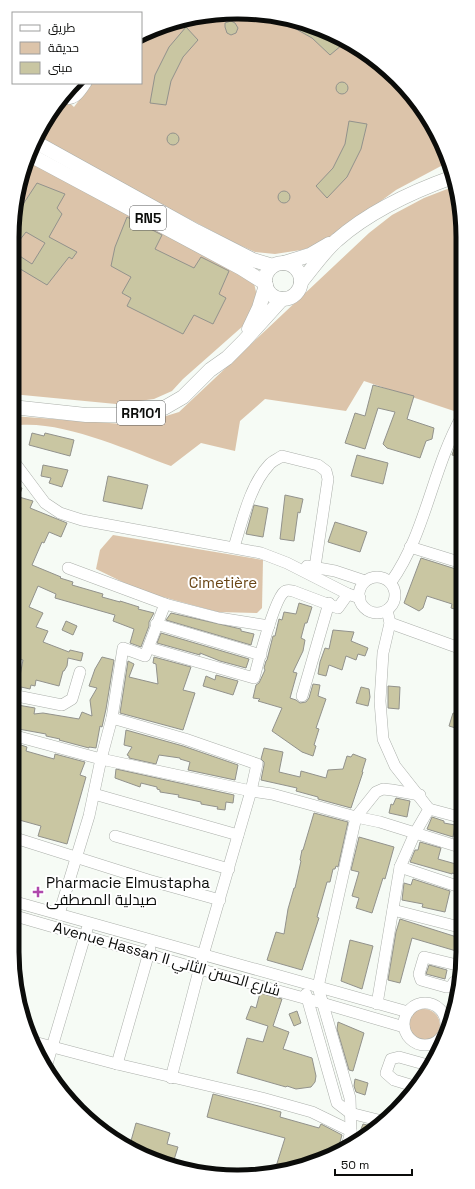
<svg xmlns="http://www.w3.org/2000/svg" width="475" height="1189" viewBox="0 0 475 1189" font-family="'Space Grotesk',Cairo,sans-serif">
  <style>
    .green { fill: #dcc4aa }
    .building { fill: #c9c6a2; stroke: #92928c }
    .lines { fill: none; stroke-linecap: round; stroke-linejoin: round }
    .minor-casing { stroke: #acb0ab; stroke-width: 12 }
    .major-casing { stroke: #acb0ab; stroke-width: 15 }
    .minor { stroke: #fff; stroke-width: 11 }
    .major { stroke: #fff; stroke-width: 14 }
    .poi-dot { fill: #af48ac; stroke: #fff; stroke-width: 1.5 }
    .labels { text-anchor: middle; stroke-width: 4; stroke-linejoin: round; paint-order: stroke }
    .shield { fill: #fff; stroke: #545554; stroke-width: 1 }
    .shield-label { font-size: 14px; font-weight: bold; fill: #0b0c0a }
    .park-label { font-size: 15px; fill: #694515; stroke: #fff }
    .poi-label { font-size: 15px; fill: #0b0c0a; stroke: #fff; text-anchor: start }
    .street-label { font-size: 15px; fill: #0b0c0a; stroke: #fff }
    .rim { fill: none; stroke: #0b0c0a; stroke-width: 5 }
  </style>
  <rect width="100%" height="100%" fill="#f6fbf5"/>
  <g class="green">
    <path d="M223,13l87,11 53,26 44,39 39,62 3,13 -8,2 -45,24 -74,54 -21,6 -26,4 -20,-2 -22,-10 -194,-102 24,-43 11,10 18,-24h49v-49z"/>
    <path d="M28,158l212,114 14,11 2,9 1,11 -5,15 -69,61 -11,12 -18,8 -38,5 -104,-10v-156l12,-73z"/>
    <path d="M455,186l6,22 1,191 -8,12 -90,-30 -18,30 -81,-12 -25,22 -5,30 -34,-8 -30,23c-44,-16 -113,-48 -159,-40v-10l125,9 42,-13 190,-179 23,-18 32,-17z"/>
    <path d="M113,535l150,25 -1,48 -5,5 -39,-1 -77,-21 -45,-22 4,-19z"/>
    <circle cx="424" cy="1025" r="16"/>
  </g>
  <g class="building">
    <path d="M280,20l30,4 22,11 10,10 -12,10 -18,-17z"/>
    <path d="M231,21l4,2 3,5 -2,5 -5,2 -4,-2 -2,-6v-4z"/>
    <path d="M186,27l12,13 -15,17 -12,24 -5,24 -16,-2 5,-28 14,-28z"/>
    <circle cx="342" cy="88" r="6"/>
    <path d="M349,121l18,3 -6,25 -14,28 -20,21 -11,-12 17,-18 12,-24z"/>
    <circle cx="173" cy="139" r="6"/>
    <path d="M37,183l28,11 -8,14 5,6 -13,23 28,15 -5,7 -3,-2 -22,28 -35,-21v-13l20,13 13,-21 -19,-11 -14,18v-12l4,-23z"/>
    <circle cx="284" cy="197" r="6"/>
    <path d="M127,217l35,18 -7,14 39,19 7,-11 28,14 -10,23 7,4 -13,26 -19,-9 -11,19 -56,-28 4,-8 -9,-5 9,-16 -20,-11 4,-19z"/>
    <path d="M373,385l41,11 -7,23 27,9 -2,11 -6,2 -6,17 -33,-10 -4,-4 12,-32 -17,-4 -13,41 -20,-6 10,-30 10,3z"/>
    <path d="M32,433l12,3 1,-3 29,7 -4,16 -41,-11z"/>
    <path d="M457,441l5,1v15l-10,-2z"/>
    <path d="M357,455l31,8 -5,21 -32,-8z"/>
    <path d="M43,465l25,5 -6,17 -13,-4 2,-5 -10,-2z"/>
    <path d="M108,476l40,9 -6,24 -39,-8z"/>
    <path d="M12,485l10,3 -3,9 14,4 -3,7 37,15 -6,14 -12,-5 -5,11 -2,-1 -10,23 29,12 -1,1 13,4 -1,3 31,9 -1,3 18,5v-1l19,6 -1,2 16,4 -5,9v4l-8,21 -11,-4 4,-14 -21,-8 2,-6 -60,-17 1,-4 -18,-8 -9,21 14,6 -7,14 12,4 -5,11 26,10 1,-2 13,3 -2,8 -13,-3 -1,8 -3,5h-1l-4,15 -23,-6 -1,6 -4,-1 -1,4 -9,-2v3l-9,-2v-8l7,1 4,-21 -8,-2 4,-13 -7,-2v-44l5,-2 3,-9 -2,-4 -6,-2z"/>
    <path d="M285,495l18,4 -3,14 -2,-1 -4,29 -14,-2z"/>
    <path d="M254,505l14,3 -5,29 -17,-3z"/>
    <path d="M335,522l32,10 -7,20 -32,-10z"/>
    <path d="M421,558l41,13 -6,19 6,2v19l-11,-3 1,-4 -25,-8 -4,12 -4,3 -15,-8z"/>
    <path d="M299,603l13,4 -5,16h-2l-4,15 4,2 -2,11 -10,21 4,1 -7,25 6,2 4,3 6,-1 3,-4 4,-14 7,1 -2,11 8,3 -10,29 3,1 -5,16 2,1 -3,10 -11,-4 -30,-21 10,-23 -24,-7 2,-2 -7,-1 3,-13 3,-2 6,-13 -1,-2 2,-7 1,-1 6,-24h2l4,-17 3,1 2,-8 12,2z"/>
    <path d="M171,613l70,16v2l13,3 -3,11 -85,-25z"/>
    <path d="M66,621l11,5 -4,9 -11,-5z"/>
    <path d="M333,630l21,2 -3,9 17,7 -3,8 -7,-2 -2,6 -10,-4 -4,14 -13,-5 -3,11 -8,-2 2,-12 5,-14 4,1z"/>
    <path d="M161,633l88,26 -3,9 -26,-7 -20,-8v2l-43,-12z"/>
    <path d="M102,657l12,3 -8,49 -4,18 -2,-1 -4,22 -7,-1v1l-30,-8 1,-1 -14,-3v-2l-33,-6 -1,-24 23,4 -1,6 9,-1 36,6 3,-7 10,4 -2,-16 7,-12 -8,-2 6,-17z"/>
    <path d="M154,657l37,10 -8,23 12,3 -12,37 -63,-17 8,-52 6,3 -5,13 29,7 -2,-20 -3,-1z"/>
    <path d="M216,675l22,6 -5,14 -30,-9 3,-10 9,4z"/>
    <path d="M388,686l12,1 -1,22 -11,-1z"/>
    <path d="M361,687l8,2 1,8 -2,9 -12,-3z"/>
    <path d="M453,713l9,2v15l-13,-4z"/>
    <path d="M126,730l57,16 55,19 -3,15 -47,-10 2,-8 -10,-3v-1l-21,-3 -3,9 -27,-6v-2l-2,-1 5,-8 -8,-2z"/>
    <path d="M12,742l15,5 -1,4 28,8 1,-5 30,8 -5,13 6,2 -19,67 -29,-8 3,-10 -29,-8z"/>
    <path d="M264,748l19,4 -4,20 21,5 1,-6 25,7 2,-8 15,-1 4,-13 4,1 2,-3 13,5 -4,13h1l-12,36 -33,-9v-2l-22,-6 1,-3 -36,-8 3,-15v-3l-3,-3z"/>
    <path d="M116,769l118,26 -1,8 -7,-1 -1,8 -8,-1 1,-2 -17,-3v-2l-23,-5 1,-2 -19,-3v-2l-3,-1v-2l-16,-4 -1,4 -25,-9z"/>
    <path d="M396,798l14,3 -3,16 -18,-4 2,-9 2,1z"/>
    <path d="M314,813l34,9 -10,45 -2,-1 -1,3h-2l-3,13h-3l-10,35 2,1 -17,52 -35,-10 9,-28 8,2 4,-25 6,-21h1l6,-27 -1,-1 2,-10h1z"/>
    <path d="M432,817l12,4v2l11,2 -2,12 -26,-8z"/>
    <path d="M359,837l35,10 -9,32 -2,-1 -11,35 -16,-5 3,-10 -7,-2 7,-24 -8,-2z"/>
    <path d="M420,842l21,6 -3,11 25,7v10l-11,-3v1l-42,-12 5,-12h3z"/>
    <path d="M413,879l37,12 -5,21 -23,-5 1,-3 -21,-4 2,-17 7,2z"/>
    <path d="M400,919l63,20v14l-51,-15 -12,45 -12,-3 8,-48z"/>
    <path d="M350,940l23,6 -11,43 -21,-8z"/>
    <path d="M429,965l18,5 -2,9 -19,-5z"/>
    <path d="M260,993l22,6 -9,27 16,6 -6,17 29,9 4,18 -1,6 -4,5 -15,2 -9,-3 -1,1 -49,-14 10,-35 16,4 5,-16 -22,-7 5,-13 5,2z"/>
    <path d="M297,1011l4,12 -7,3 -5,-12z"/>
    <path d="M338,1022l26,11 -11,38 -4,-1 -12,-41z"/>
    <path d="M355,1079l13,4 -3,12 -9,-3 -2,-6z"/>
    <path d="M213,1094l68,18 -1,5 39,11 2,-4 21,11 -4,14 -56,24h-8l11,-35 -78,-21z"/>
    <path d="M136,1123l34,10 -3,11 11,3 -5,16 -44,-15z"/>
    <path d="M363,1124l12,3 -12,12 -7,3z"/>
  </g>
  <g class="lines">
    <defs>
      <g id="minor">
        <path d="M63,97c11,6 17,-6 23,-14"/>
        <path d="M12,459l33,44 15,10 22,7 179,33 26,10 61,31 12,4"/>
        <path d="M234,547c8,-25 16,-62 35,-82 3,-4 9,-6 13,-9l36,9 8,6 2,8 -13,88"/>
        <path d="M410,547l52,16"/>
        <path d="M307,566l28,5 30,10"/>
        <path d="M68,568l97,36"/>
        <circle cx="377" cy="595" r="18"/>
        <path d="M391,582c35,-49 41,-113 71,-166"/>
        <path d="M12,592l1,-3"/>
        <path d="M390,623l72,26"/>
        <path d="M156,624l105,31"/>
        <path d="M149,648l105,30c4,-15 20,-78 30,-86 2,-2 5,-2 9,-1l45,17 10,-14"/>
        <path d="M12,695l50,10 10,-6 8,-27"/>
        <path d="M302,696l27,-93"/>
        <path d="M12,735l89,24 11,-41 11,-70 22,8 20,-52 54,14 50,8"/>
        <path d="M94,794l144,41"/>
        <path d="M429,809l34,9"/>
        <path d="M115,836l114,33"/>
        <path d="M12,837l136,43 72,20"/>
        <path d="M400,867l63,21"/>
        <path d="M12,901l396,111"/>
        <path d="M393,910l70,18"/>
        <path d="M59,914l30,-98 12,-57 150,32 6,-27 -72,-25 -73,-21"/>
        <path d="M12,915l187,54 123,34 82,24"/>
        <path d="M458,980l-4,2 -3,5h-5l-25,-7 -2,-6 5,-17 37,9"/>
        <path d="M306,994l31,109 13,10 32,8"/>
        <circle cx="425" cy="1024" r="21"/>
        <path d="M377,1004l23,-137 15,-34 14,-24 -34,-43 -12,-27 -3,-38 3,-48 7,-30 -3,-13"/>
        <path d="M34,1042l83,22 145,34 50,14 39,19"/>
        <path d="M47,1064l40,-135"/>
        <path d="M117,1064l33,-115"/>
        <path d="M171,1078l32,-123 48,-164 21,3 84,23 24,5 83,26"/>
        <path d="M417,1087l-23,-7 -8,-7 5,-14 8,-2 25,7 4,3"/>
        <path d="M347,1146l4,-15 -1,-33 -32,-111 38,-170 20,-25 7,-3 9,1 28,5"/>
      </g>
      <g id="major">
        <path d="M37,143l159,88 57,29 20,6"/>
        <path d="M30,155l211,113 24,15"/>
        <path d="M284,263l26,-8 19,-11"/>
        <circle cx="283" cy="281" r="18"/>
        <path d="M301,282c10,-12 24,-32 36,-42 33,-29 74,-48 116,-63"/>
        <path d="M249,329l10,-21 7,-23"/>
        <path d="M12,407l74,8h37l21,-2 20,-5 19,-11 27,-27 17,-12 17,-17 38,-42"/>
      </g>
    </defs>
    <use href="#minor" class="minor-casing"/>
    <use href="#major" class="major-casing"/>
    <use href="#minor" class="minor"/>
    <use href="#major" class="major"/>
  </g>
  <path class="poi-dot" d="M36 886h4v4h4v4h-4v4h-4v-4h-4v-4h4z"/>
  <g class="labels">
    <g class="shield">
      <rect x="130" y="206" width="36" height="24" rx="3"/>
      <rect x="117" y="401" width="48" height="24" rx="3"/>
    </g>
    <g class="shield-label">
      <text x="148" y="223">RN5</text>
      <text x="141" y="418">RR101</text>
    </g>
    <g class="park-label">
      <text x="223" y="588">Cimetière</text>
    </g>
    <g class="poi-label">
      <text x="46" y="888">Pharmacie Elmustapha<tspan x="46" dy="17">صيدلية المصطفى</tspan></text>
    </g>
    <g class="street-label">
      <text transform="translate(167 959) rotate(16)" y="5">Avenue Hassan II شارع الحسن الثاني</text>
    </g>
  </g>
  <path d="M0 0H475V1189H0ZM237 19H238A218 218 0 0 1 456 237V952A218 218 0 0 1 238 1170H237A218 218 0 0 1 19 952V237A218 218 0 0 1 237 19Z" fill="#fff" fill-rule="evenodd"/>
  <path class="rim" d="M237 19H238A218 218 0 0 1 456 237V952A218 218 0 0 1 238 1170H237A218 218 0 0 1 19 952V237A218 218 0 0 1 237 19Z"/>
  <rect x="12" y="12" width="130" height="72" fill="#ffffff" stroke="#9d9e9d"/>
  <rect x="20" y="25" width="20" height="6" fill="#ffffff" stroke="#9d9e9d"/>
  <text x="48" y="32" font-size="12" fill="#0b0c0a">طريق</text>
  <rect x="20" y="42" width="20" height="12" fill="#dcc4aa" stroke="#9d9e9d"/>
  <text x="48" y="52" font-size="12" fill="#0b0c0a">حديقة</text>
  <rect x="20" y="62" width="20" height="12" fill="#c9c6a2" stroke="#9d9e9d"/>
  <text x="48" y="72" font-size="12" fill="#0b0c0a">مبنى</text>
  <path d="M335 1169v6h77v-6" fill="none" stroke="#0b0c0a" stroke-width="2"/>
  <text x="341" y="1169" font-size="12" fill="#0b0c0a" stroke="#ffffff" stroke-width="3" paint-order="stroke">50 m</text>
</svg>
